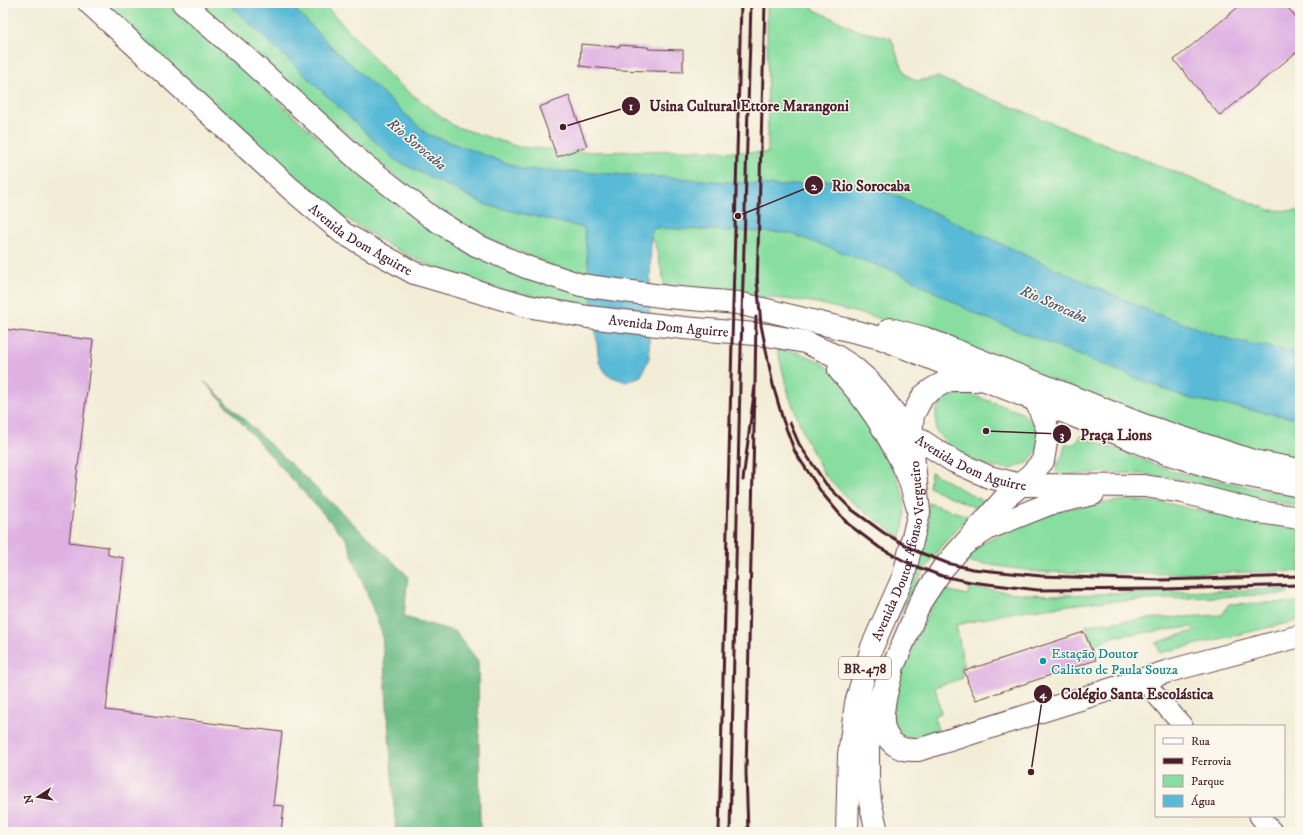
<svg xmlns="http://www.w3.org/2000/svg" width="1303" height="835" viewBox="0 0 1303 835" font-family="'IM FELL DW Pica',serif">
  <style>
    .green { fill: #88dea0; stroke: #697e66 }
    .forest { fill: #6ebd86; stroke: #5c6e58 }
    .water { fill: #59bad7; stroke: #526c81 }
    .building { fill: #dfb1e3 }
    .lines { fill: none; stroke-linecap: round; stroke-linejoin: round }
    .minor-casing { stroke: #633e45; stroke-width: 21 }
    .primary-casing { stroke: #633e45; stroke-width: 24 }
    .trunk-casing { stroke: #633e45; stroke-width: 24 }
    .minor { stroke: #fff; stroke-width: 19 }
    .primary { stroke: #fff; stroke-width: 22 }
    .trunk { stroke: #fff; stroke-width: 22 }
    .rail { stroke: #4a1f2b; stroke-width: 3 }
    .culture-dot { fill: #0f9aa8; stroke: #fbf7ec; stroke-width: 1.5 }
    .labels { text-anchor: middle; stroke-width: 3; stroke-linejoin: round; paint-order: stroke }
    .shield { fill: #fbf7ec; stroke: #7f6065; stroke-width: 1 }
    .shield-label { font-size: 13px; font-weight: bold; fill: #4a1f2b }
    .street-label { font-size: 14px; fill: #4a1f2b; stroke: #fbf7ec }
    .culture-label { font-size: 14px; fill: #0d838f; stroke: #fbf7ec; text-anchor: start }
    .water-label { font-size: 15px; font-style: italic; fill: #4f5567; stroke: #fbf7ec }
    .leader { fill: none; stroke: #4a1f2b; stroke-width: 1.5 }
    .callout-dot { fill: #4a1f2b; stroke: #fbf7ec; stroke-width: 1.5 }
    .mark-label { font-size: 12px; text-anchor: middle; font-weight: bold; fill: #fff }
    .callout-label { font-size: 15px; text-anchor: middle; font-weight: bold; fill: #4a1f2b; stroke: #fbf7ec; stroke-width: 3; stroke-linejoin: round; paint-order: stroke }
  </style>
  <rect width="100%" height="100%" fill="#fbf7ec"/>
  <filter id="ink" filterUnits="userSpaceOnUse"><feTurbulence type="fractalNoise" baseFrequency=".025" numOctaves="2"/><feDisplacementMap in="SourceGraphic" scale="8" xChannelSelector="R" yChannelSelector="G"/><feConvolveMatrix kernelMatrix="1 2 1 2 8 2 1 2 1" color-interpolation-filters="sRGB"/></filter>
  <filter id="wash" filterUnits="userSpaceOnUse"><feTurbulence type="fractalNoise" baseFrequency=".012" numOctaves="4" result="noise"/><feDisplacementMap in="SourceGraphic" scale="16" xChannelSelector="R" yChannelSelector="G"/><feGaussianBlur stdDeviation="0.9" result="paint"/><feColorMatrix in="noise" values="0 0 0 0 0 0 0 0 0 0 0 0 0 0 0 0 0 1.4 0 .05"/><feComposite in="paint" operator="in"/></filter>
  <g filter="url(#wash)">
    <rect width="100%" height="100%" fill="#f3edd7"/>
    <g class="green">
      <path d="M101,3h68l38,33 153,140 63,47 169,72 1,14 -113,-24 -54,-21 -38,-19 -46,-29 -52,-39z"/>
      <path d="M195,3h128l74,80 57,43 65,21 72,5 101,-2 76,3 -1,-149 -11,-1h57v6l46,22 32,7 8,22 7,15 11,6 20,-4 333,133 30,1v254l-60,-13 -308,-118 -58,-17 -61,-15 -149,-15 -1,-10 -9,-37 -68,-5 4,43 -38,-12 -84,-36 -27,-16 -59,-49 -147,-129z"/>
      <path d="M777,348l22,5 21,8 21,17 37,52 26,66 1,20 -4,22 -53,-39 -24,-25 -19,-37 -16,-41z"/>
      <path d="M967,393l55,20 14,13 4,19 -11,17 -18,7 -19,-2 -24,-8 -18,-12 -14,-16v-21l11,-13z"/>
      <path d="M1081,436l94,36 125,25v10l-126,-29 -33,-4 -37,-2 -40,4c-16,-2 -4,-14 -1,-22 1,-4 1,-7 2,-10 9,1 11,0 16,-8z"/>
      <path d="M931,472l53,30 -6,7 -49,-22z"/>
      <path d="M1125,500l41,3 94,21 40,4v43l-144,3 -117,-2 -83,-12 15,-12 69,-34 43,-8z"/>
      <path d="M928,503l40,13 -28,32 -25,36 -19,36 -3,-2 31,-75 5,-19z"/>
      <path d="M969,587l56,7 33,1 229,-6 1,5 -195,8 -78,10 -59,13 8,40 -4,2 3,11 -28,9 6,26 -7,3 6,21 -22,5 -15,-6 -10,-12v-30l8,-23 39,-82 28,6z"/>
      <path d="M1300,602v18l-140,33 -4,-10 40,-13 -4,-3 -76,9 -23,9 -7,-20 55,-6 81,-4 7,-11z"/>
    </g>
    <path class="forest" d="M204,381l204,195 -4,41 52,15 22,29 2,171h-84l-14,-199 -36,-94z"/>
    <path class="water" d="M228,3h61l44,45 94,86 96,35 126,7 133,10 60,-7 59,18 148,69 105,47 78,27 68,13v65l-12,-1 -101,-19 -209,-83 -77,-41 -112,-41 -135,-5 -3,4 -2,126 -8,18 -15,6 -19,-7 -8,-13 -15,-134 -98,-23 -91,-45z"/>
    <g id="blocks">
      <g class="building">
        <path d="M1243,3h41l16,19v27l-80,67 -46,-56z"/>
        <path d="M581,44l38,3v-2l29,2v2l35,1v22l-65,-2 -38,-4z"/>
        <path d="M569,96l18,50 -30,11 -18,-50z"/>
        <path d="M3,329l90,11 -24,202 39,5v8l16,3 -18,152 176,22 -9,73 11,1 -3,26h-278z"/>
        <path d="M1084,632l12,28 -120,40 -9,-19h1l-4,-10z"/>
      </g>
    </g>
  </g>
  <g filter="url(#ink)">
    <use href="#blocks" fill-opacity="0" stroke="#633e45" stroke-width="1"/>
    <g class="lines">
      <defs>
        <g id="minor">
          <path d="M1142,679l41,47"/>
          <path d="M1259,816l14,16"/>
        </g>
        <g id="primary">
          <path d="M892,671c-6,24 -22,66 11,78 4,1 10,1 15,1l251,-79 131,-35"/>
          <path id="s1" d="M847,832l2,-77 7,-52 16,-56 32,-72 15,-63 -8,-78"/>
          <path d="M877,832l-7,-31 -2,-22v-32l4,-23 6,-22 43,-101 22,-33 61,-69 17,-14"/>
        </g>
        <g id="trunk">
          <path id="s2" d="M89,3l202,186 52,44 71,40 113,33 61,11 96,11 83,7 38,7 31,14 17,11 17,15 41,52 42,27 36,16 32,8 123,1 39,6 76,20 41,6"/>
          <path d="M183,3l60,52 120,109 68,53 45,28 50,22 55,18 87,12 70,6 143,35 285,115 62,19 72,14"/>
          <path d="M890,329l34,9 219,87 110,36 47,9"/>
          <path d="M839,370c28,30 51,66 68,104 5,12 8,26 12,38"/>
          <path d="M911,434l2,-19 10,-19 11,-8 15,-8h27"/>
          <path d="M1021,485l22,-24 5,-31 -12,-29"/>
          <path d="M966,543l23,-15 60,-24 44,-10"/>
        </g>
      </defs>
      <use href="#minor" class="minor-casing"/>
      <use href="#primary" class="primary-casing"/>
      <use href="#trunk" class="trunk-casing"/>
      <use href="#minor" class="minor"/>
      <use href="#primary" class="primary"/>
      <use href="#trunk" class="trunk"/>
      <g class="rail">
        <path d="M757,279l4,46 12,60 10,35 12,32 27,41 26,31 32,24 32,17 30,11 29,6 67,8 126,-1 136,-4"/>
        <path d="M757,285l8,-282"/>
        <path d="M755,386l1,-69"/>
        <path d="M790,423l9,21 27,40 25,25 33,24 32,18 31,12 25,6 69,7 119,4 140,-4"/>
        <path d="M743,480l12,-94 -9,386 2,60"/>
        <path d="M719,832l22,-829"/>
        <path d="M730,832l10,-448 11,-381"/>
      </g>
    </g>
  </g>
  <circle class="culture-dot" cx="1043" cy="661" r="4"/>
  <g class="labels">
    <rect class="shield" x="839" y="657" width="52" height="22" rx="3"/>
    <g class="shield-label">
      <text x="865" y="673">BR-478</text>
    </g>
    <g class="street-label">
      <text dy="5" stroke="none"><textPath href="#s2" startOffset="361">Avenida Dom Aguirre</textPath></text>
      <text dy="5" stroke="none"><textPath href="#s2" startOffset="685">Avenida Dom Aguirre</textPath></text>
      <text dy="5" stroke="none"><textPath href="#s2" startOffset="1033">Avenida Dom Aguirre</textPath></text>
      <text dy="5" stroke="none"><textPath href="#s1" startOffset="289">Avenida Doutor Afonso Vergueiro</textPath></text>
    </g>
    <g class="culture-label">
      <text x="1051" y="658">Estação Doutor<tspan x="1051" dy="16">Calixto de Paula Souza</tspan></text>
    </g>
    <g class="water-label">
      <text transform="translate(417 144) rotate(40)" y="5">Rio Sorocaba</text>
      <text transform="translate(1054 304) rotate(24)" y="5">Rio Sorocaba</text>
    </g>
  </g>
  <path class="leader" d="M563 127L631 106M738 216L814 185M986 431L1062 434M1031 772L1043 694"/>
  <g class="callout-dot">
    <circle cx="563" cy="127" r="4"/>
    <circle cx="738" cy="216" r="4"/>
    <circle cx="986" cy="431" r="4"/>
    <circle cx="1031" cy="772" r="4"/>
    <circle cx="631" cy="106" r="10"/>
    <circle cx="814" cy="185" r="10"/>
    <circle cx="1062" cy="434" r="10"/>
    <circle cx="1043" cy="694" r="10"/>
  </g>
  <g class="mark-label">
    <text x="631" y="110">1</text>
    <text x="814" y="190">2</text>
    <text x="1062" y="439">3</text>
    <text x="1043" y="698">4</text>
  </g>
  <g class="callout-label">
    <text x="749" y="111">Usina Cultural Ettore Marangoni</text>
    <text x="871" y="191">Rio Sorocaba</text>
    <text x="1116" y="440">Praça Lions</text>
    <text x="1137" y="699">Colégio Santa Escolástica</text>
  </g>
  <rect width="1303" height="835" fill="none" stroke="#fbf7ec" stroke-width="16"/>
  <rect x="1155" y="725" width="130" height="92" fill="#fbf7ec" stroke="#b4a19f"/>
  <rect x="1163" y="738" width="20" height="6" fill="#ffffff" stroke="#b4a19f"/>
  <text x="1191" y="745" font-size="12" fill="#4a1f2b">Rua</text>
  <rect x="1163" y="758" width="20" height="6" fill="#4a1f2b" stroke="#b4a19f"/>
  <text x="1191" y="765" font-size="12" fill="#4a1f2b">Ferrovia</text>
  <rect x="1163" y="775" width="20" height="12" fill="#88dea0" stroke="#b4a19f"/>
  <text x="1191" y="785" font-size="12" fill="#4a1f2b">Parque</text>
  <rect x="1163" y="795" width="20" height="12" fill="#59bad7" stroke="#b4a19f"/>
  <text x="1191" y="805" font-size="12" fill="#4a1f2b">Água</text>
  <g transform="translate(38 797) rotate(258)" stroke="#fbf7ec" stroke-width="3" paint-order="stroke">
  <path d="M0-3L7 15L0 10L-7 15Z" fill="#4a1f2b"/>
  <text y="-6" font-size="11" font-weight="bold" text-anchor="middle" fill="#4a1f2b">N</text>
  </g>
</svg>
